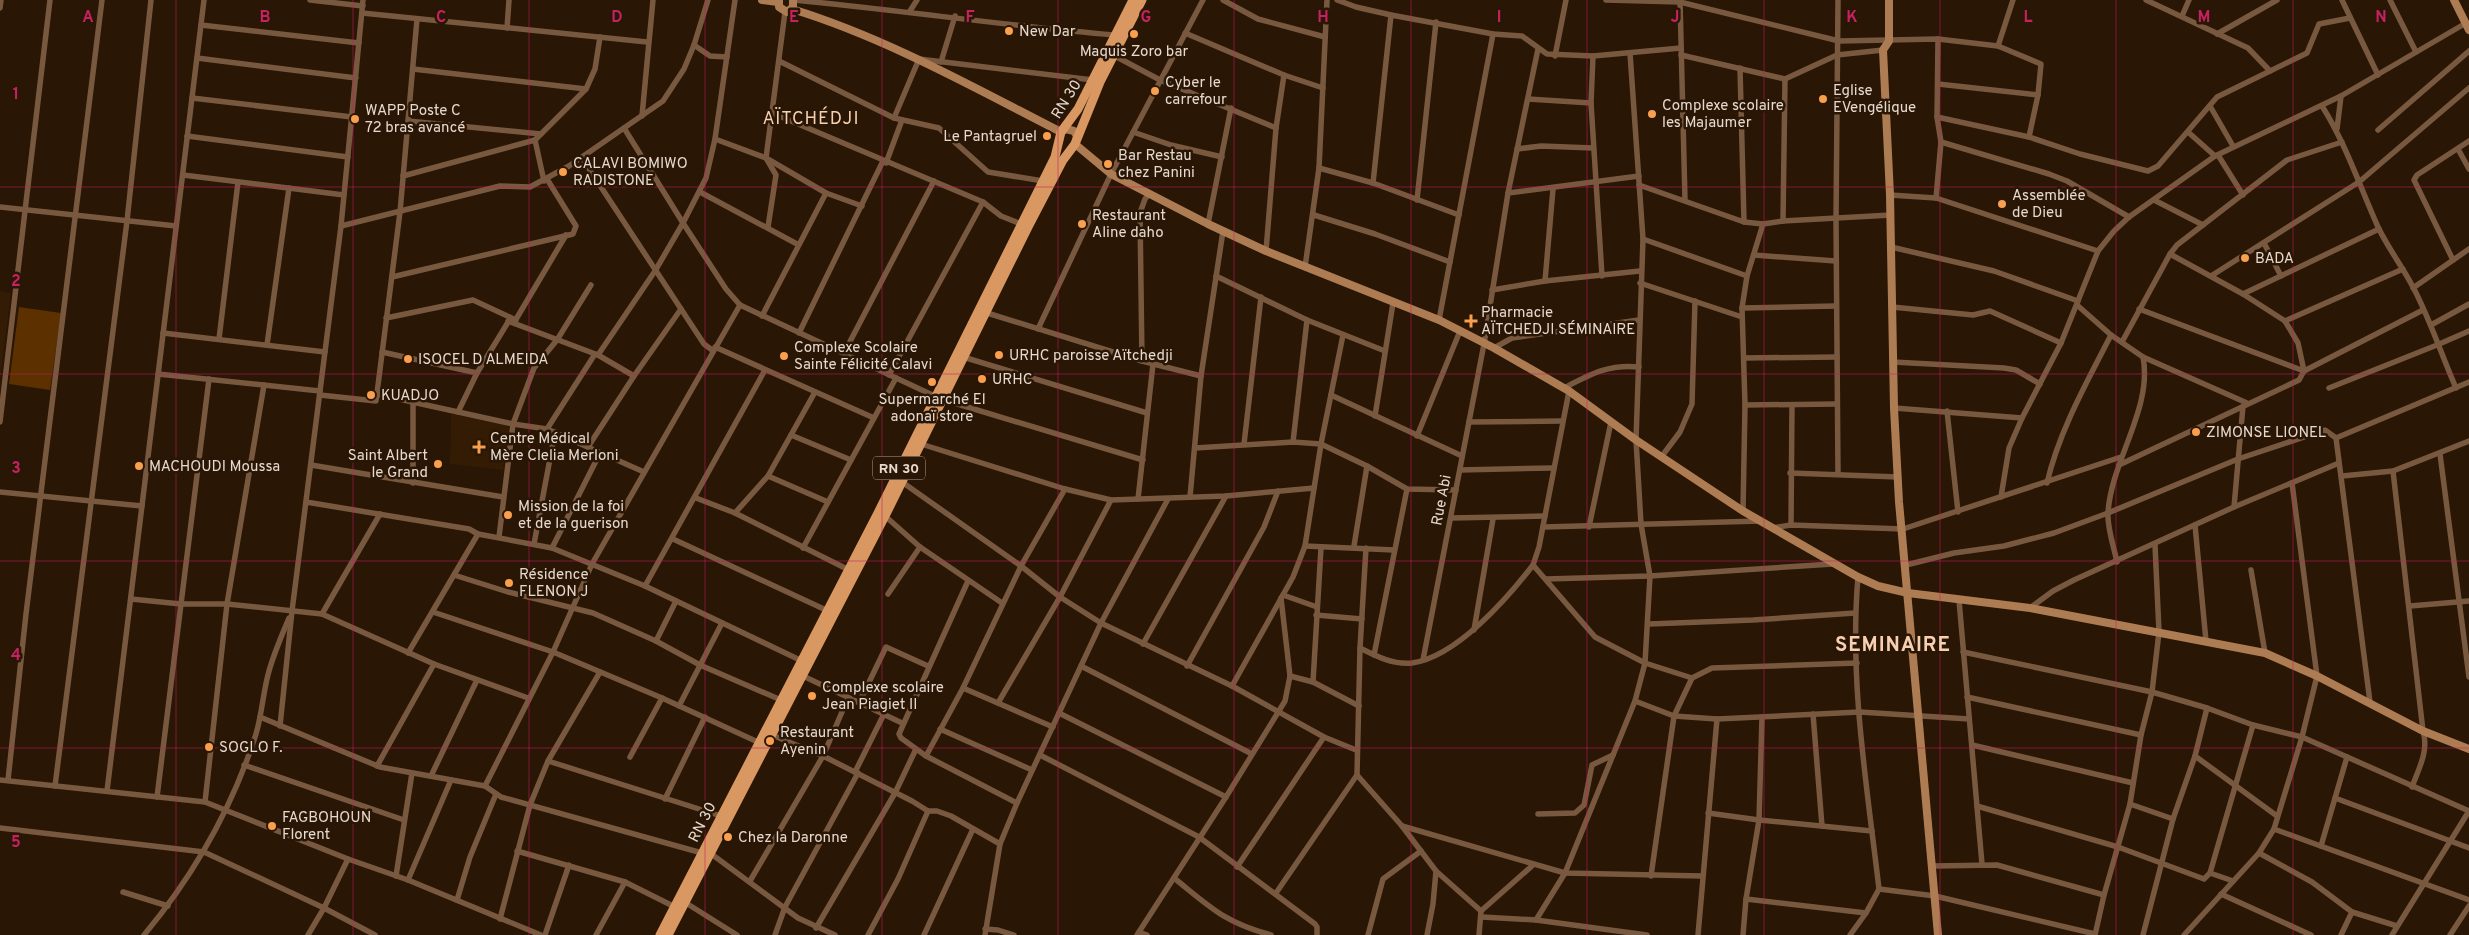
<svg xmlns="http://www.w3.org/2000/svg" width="2469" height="935" viewBox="0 0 2469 935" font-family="Overpass,sans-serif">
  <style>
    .built { fill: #331b04 }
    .pitch { fill: #5d3000 }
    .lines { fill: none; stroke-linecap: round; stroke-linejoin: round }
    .street { stroke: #785940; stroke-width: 5.5 }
    .secondary { stroke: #ae7c53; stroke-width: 8 }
    .primary { stroke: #d99762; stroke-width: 9 }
    .grid { fill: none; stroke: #c42261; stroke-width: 1; stroke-opacity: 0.55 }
    .poi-dot { fill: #fa9f4e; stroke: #291605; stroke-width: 2 }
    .labels { text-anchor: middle; stroke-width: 5; stroke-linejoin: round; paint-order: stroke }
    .shield { fill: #291605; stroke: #ae9e92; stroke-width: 1 }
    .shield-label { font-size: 14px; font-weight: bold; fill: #e7d9ce }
    .poi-label { font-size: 15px; fill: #e7d9ce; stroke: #291605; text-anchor: start }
    .street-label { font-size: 15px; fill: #e7d9ce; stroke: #291605 }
    .quarter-label { font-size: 18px; letter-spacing: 1px; fill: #f7d0b2; stroke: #291605 }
    .district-label { font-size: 20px; font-weight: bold; letter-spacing: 1px; fill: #f7d0b2; stroke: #291605 }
    .grid-label { font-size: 16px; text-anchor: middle; font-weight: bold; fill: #c42261; stroke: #291605; stroke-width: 5; stroke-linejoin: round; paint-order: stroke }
  </style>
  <rect width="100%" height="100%" fill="#291605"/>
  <g class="built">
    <path d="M0,291l11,2 -11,88z"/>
    <path d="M451,414l55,11 3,4 -6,41 -53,-6z"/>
  </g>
  <path class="pitch" d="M19,307l42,6 -11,77 -41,-6z"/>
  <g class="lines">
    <g class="street">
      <path d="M310,0l53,6"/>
      <path d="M793,0c108,10 214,26 321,35"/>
      <path d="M1223,0l35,19 67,18"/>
      <path d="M1337,0l19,7 35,8 102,19 29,2 25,18 46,2 88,-8"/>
      <path d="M1606,0l74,2 159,39 99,-2 60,7 43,18 -3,31 -9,42"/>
      <path d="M1680,0l5,200"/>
      <path d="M2146,0l102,48 22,23"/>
      <path d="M2342,0l36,75"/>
      <path d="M2390,0l26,52"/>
      <path d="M0,8l1,-8"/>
      <path d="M910,11l7,-11"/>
      <path d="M362,13l285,29"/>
      <path d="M2182,16l7,-16"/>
      <path d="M201,25l158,18"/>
      <path d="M507,28l2,-28"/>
      <path d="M1185,33l99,42 39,13"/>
      <path d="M2217,34l60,-34"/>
      <path d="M694,45l16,11 17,1"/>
      <path d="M1998,46l15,-46"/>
      <path d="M1113,55l47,25 116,48"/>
      <path d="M1681,55l104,24 52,-24 46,-5"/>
      <path d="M1555,56l11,-56"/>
      <path d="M1593,56l-2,47 11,173"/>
      <path d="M197,58l159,20"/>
      <path d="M779,61l115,57 45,10 49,44 55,9"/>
      <path d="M941,62l14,-46"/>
      <path d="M1740,68l4,154"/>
      <path d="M413,69l173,20"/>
      <path d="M1938,84l100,11"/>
      <path d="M192,98l160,19"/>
      <path d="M1528,99l63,4"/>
      <path d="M2210,106l23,40"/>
      <path d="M2322,106c24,38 38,81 56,121 10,21 24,39 35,60 17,32 28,67 43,101"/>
      <path d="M772,113l211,89 18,14 20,8"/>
      <path d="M642,116l11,-116"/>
      <path d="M1937,117l92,20 51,17 68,17 10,-5 59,-69 90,-44 12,-29 31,-6"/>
      <path d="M894,118l25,-59 174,21"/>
      <path d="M408,121l133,13"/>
      <path d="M624,128l59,95 43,66 14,16 201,94 202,61"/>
      <path d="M2337,129l4,-33"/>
      <path d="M2378,130l91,-79"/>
      <path d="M1133,132l38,13 51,12"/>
      <path d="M2188,132l27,24"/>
      <path d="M187,136l161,21"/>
      <path d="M715,139l51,19 60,35 36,13"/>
      <path d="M535,140l9,41"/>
      <path d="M1941,142l108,32 18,7 62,36"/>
      <path d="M1517,149l24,-3 52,2"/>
      <path d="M2458,149l11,20"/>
      <path d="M2218,155l25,40"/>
      <path d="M582,158l122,186 8,6"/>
      <path d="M886,163l16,-43"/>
      <path d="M1319,168l54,15 86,32"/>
      <path d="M183,175l161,20"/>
      <path d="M403,176l132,-36 51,-51 9,-20 5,-32"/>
      <path d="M1373,183l18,-168"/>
      <path d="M1639,185l105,37 19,2 20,-3 108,-6"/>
      <path d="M700,192l97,52"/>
      <path d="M1508,193l131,-17"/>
      <path d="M1890,195l46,3 162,53"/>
      <path d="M1936,198l5,-56 -4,-25 1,-78"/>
      <path d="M1417,200l19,-178"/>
      <path d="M2154,200l49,25"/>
      <path d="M0,207l176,19"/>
      <path d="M1314,215l61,19 75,28"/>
      <path d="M1783,221l2,-142"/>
      <path d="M1208,224l23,-116"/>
      <path d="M341,226l159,-40 30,1 39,-21 94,-65 21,-32 10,-24 14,-45"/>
      <path d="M768,227l8,-52 -10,-17 19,-146"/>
      <path d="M1643,239l104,37"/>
      <path d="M2264,243l17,33"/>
      <path d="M1891,247l103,24 84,30"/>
      <path d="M1266,251l10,-123 8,-53"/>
      <path d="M2170,254l73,40 42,27 13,22 6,28"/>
      <path d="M1754,255l82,6"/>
      <path d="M2453,260l-39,-80 3,-5 52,-34"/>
      <path d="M1305,267l14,-99 8,-168"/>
      <path d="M1216,276l91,44 78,31"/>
      <path d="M2211,276l148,-94 110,-94"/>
      <path d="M392,277l181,-43 3,-8 -29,-47"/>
      <path d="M1545,281l8,-92"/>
      <path d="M1640,283l102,34"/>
      <path d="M2413,288l56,-39"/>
      <path d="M1492,290l53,-9 95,-10"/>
      <path d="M2243,294l136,-65"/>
      <path d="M2077,305l34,30 32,22 104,46"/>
      <path d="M1892,307l81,8 17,-4 71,32"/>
      <path d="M1742,308l94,-2"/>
      <path d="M2139,309l165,62"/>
      <path d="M984,312l158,49 59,15"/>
      <path d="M762,316l64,-123"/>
      <path d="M386,318l87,-18 43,20"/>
      <path d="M1439,320l54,-286"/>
      <path d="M508,321l90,34 36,21"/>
      <path d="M515,321l51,-86"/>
      <path d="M2285,321l118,-52"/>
      <path d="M2431,325l38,-21"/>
      <path d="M1038,329l73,-155 92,-174"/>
      <path d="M163,333l162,19"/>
      <path d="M799,333l84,-172"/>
      <path d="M219,339l19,-157"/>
      <path d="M2122,342l48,-88 7,-9 110,-85 55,-18"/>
      <path d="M267,345l22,-157"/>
      <path d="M715,347l159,71"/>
      <path d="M1494,348l18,-10 7,-1 120,-17"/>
      <path d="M382,352l95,21"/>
      <path d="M844,353l90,-172"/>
      <path d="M598,355l57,-84 28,-48 23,-45 9,-39 20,-139"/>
      <path d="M963,357l184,56"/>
      <path d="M1744,358l93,-1"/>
      <path d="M1142,361l-2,-148 5,-14 4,-5"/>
      <path d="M1893,362l111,6 12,2 24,14"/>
      <path d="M158,374l162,17"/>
      <path d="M889,375l94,-173"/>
      <path d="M1564,388c27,-14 45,-24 75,-21"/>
      <path d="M2329,388l108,-43 32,-14"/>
      <path d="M1569,391l-30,156 -6,18 62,72 50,26 47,15 20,-10 145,-5"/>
      <path d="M376,394l137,30 34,5 97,43"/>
      <path d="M320,395l56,6 24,-189 17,-193"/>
      <path d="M1331,395l131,61"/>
      <path d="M413,401v82"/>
      <path d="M1745,405l92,-1"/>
      <path d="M1894,408l128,10"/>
      <path d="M1947,411l11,101"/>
      <path d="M458,412l19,-39 33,-54"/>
      <path d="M1375,416l18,-113"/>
      <path d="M0,422l50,-422"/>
      <path d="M1469,422l93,-1"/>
      <path d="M547,429l48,-75"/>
      <path d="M791,435l60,25"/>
      <path d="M1417,436l43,-105"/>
      <path d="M2336,438l133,-56"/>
      <path d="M1293,442l14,-122"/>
      <path d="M921,444l144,45 46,11 115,-4 88,-8"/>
      <path d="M1244,444l17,-147"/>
      <path d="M588,447l46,-71 47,-67"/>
      <path d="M1195,448l98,-6 28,2 46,22 40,23 49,1"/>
      <path d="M2440,454l29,223"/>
      <path d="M1662,456l18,-24 12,-28 3,-103"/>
      <path d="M311,465l192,32"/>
      <path d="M2119,465l180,-85 5,-9 119,-61"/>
      <path d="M1460,470l93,-2"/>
      <path d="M2393,471l30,260c6,20 -4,37 -11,56"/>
      <path d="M1790,473l108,4"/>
      <path d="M1838,474l-2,-255 2,-219"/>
      <path d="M768,476l60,26"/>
      <path d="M2342,476l51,-5 76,-30"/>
      <path d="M902,482l119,84 39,31 41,26 131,63 92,51 32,13"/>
      <path d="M2047,483c12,-52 40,-101 64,-148"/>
      <path d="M0,492l142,14"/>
      <path d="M1190,497l11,-121 22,-145"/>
      <path d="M2001,497l8,-49 13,-30 39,-75 37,-92 16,-20 15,-14 86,-61 126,-60 125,-73"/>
      <path d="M696,498l39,15 112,56"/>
      <path d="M1138,499l15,-135"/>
      <path d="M306,502l163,27 9,5 74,14 93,38 157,75"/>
      <path d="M2234,507l9,-101"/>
      <path d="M1743,511l2,-106 -3,-97 5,-32 16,-52"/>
      <path d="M735,513l33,-37 47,-84"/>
      <path d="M885,516l35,31 82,56"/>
      <path d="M1451,518l94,-2"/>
      <path d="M1791,525l1,-120"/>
      <path d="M2195,525l11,116"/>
      <path d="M1543,527l218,-6"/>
      <path d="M1589,527l22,-105"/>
      <path d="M1772,528l19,-3 112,4 218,-72"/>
      <path d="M499,537l14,-113 21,-56 23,-28 34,-55"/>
      <path d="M673,539l153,71"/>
      <path d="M534,544l21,-112"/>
      <path d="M1305,546l89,4"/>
      <path d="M1354,546l13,-80"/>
      <path d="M552,548l48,-95"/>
      <path d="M803,548l93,-170"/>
      <path d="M2117,562c-3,-15 -10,-34 -9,-49 3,-52 45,-105 35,-156"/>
      <path d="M1906,565l48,-12 50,-7 50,-13 54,-20 130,-54 87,-29 11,8 34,264"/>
      <path d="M2251,570l14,83"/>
      <path d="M454,575l54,17 85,21 63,28 44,24 81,35"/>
      <path d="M1546,579l104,-3 183,-12"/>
      <path d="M968,581l-69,153 2,4 25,18 91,47"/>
      <path d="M645,586l120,-216"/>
      <path d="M888,594l32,-47"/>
      <path d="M1283,595l34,12"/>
      <path d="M131,599l50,5h46l95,10 112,50 94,34"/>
      <path d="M1959,600l23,264"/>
      <path d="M2410,606l59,-5"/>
      <path d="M2030,608l23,-17 21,-11 160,-73 105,-44"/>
      <path d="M433,612l120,40 109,46 98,45"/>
      <path d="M322,614l58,-100"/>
      <path d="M1316,615l46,4"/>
      <path d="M1649,624l104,-4 102,-7"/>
      <path d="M1474,630l19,-111"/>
      <path d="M656,641l20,-40"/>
      <path d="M1143,644l83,-148"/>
      <path d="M1360,648c16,8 33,17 52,15 44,-6 95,-64 121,-98"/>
      <path d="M1963,652l189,40 55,16 46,17 49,12 167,74"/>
      <path d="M408,653l70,-119"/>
      <path d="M1374,655l33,-166"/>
      <path d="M1423,660l61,-316 24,-151 30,-144"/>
      <path d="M1081,666l171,88"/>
      <path d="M1187,666l77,-139 14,-36"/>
      <path d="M803,676l99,47"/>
      <path d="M1290,676l23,6 46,24"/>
      <path d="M1313,682l8,-134"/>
      <path d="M1232,686l61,-109 12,-31 16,-102 22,-109"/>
      <path d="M963,688l90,39"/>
      <path d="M1967,697l174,38"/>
      <path d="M1635,701l39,15 43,3 143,-7 109,7"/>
      <path d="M859,703l27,-56 42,19"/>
      <path d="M998,703l62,-106 51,-97"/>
      <path d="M679,706l43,-83"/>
      <path d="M1059,713l167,84"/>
      <path d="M1813,714l9,112"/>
      <path d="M260,717l120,50 105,19 16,11 201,56"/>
      <path d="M280,726l12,-115 49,-385 22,-226"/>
      <path d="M940,729l92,41"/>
      <path d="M772,735l51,21 89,45 16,10h9l14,5 49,28"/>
      <path d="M1972,745l161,38"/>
      <path d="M1040,755l159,82 116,87 2,3v8"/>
      <path d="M926,756l37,-68 58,-122 44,-77"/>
      <path d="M2195,756l82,60"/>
      <path d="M630,757l32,-59"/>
      <path d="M548,761l173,55"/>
      <path d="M244,765l160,55"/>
      <path d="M377,766l57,-102"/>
      <path d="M855,772l29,-58"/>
      <path d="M1357,775l45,51 34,45 45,40 -2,24"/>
      <path d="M431,776l46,-96"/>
      <path d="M0,780l205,22 143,57 60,21 133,55"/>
      <path d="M8,780l18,-166 76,-614"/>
      <path d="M55,786l72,-565 24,-221"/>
      <path d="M485,786l68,-134 39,-88 148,-259"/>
      <path d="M107,791l97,-791"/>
      <path d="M157,797l52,-418"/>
      <path d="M2335,798l134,50"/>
      <path d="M665,799l40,-82"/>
      <path d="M205,802l22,-198 37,-219"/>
      <path d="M2130,804l43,15"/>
      <path d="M1977,806l141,41 86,32 6,-6"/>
      <path d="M1708,813l51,7 113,11"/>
      <path d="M1538,814l37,-1 9,-8 8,-40 21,-10"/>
      <path d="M1402,826l163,47 137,3"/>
      <path d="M0,828l204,24 120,56 51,27"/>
      <path d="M2274,829l195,71"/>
      <path d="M2321,846l26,-89"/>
      <path d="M517,851l108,31 50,25"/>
      <path d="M710,853l88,65 37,17"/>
      <path d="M2259,853l53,29 40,30 45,14"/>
      <path d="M1933,866l64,-1 107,30"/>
      <path d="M1237,867l87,-130"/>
      <path d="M396,876l16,-103"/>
      <path d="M1651,876l23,-160 18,-38"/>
      <path d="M1174,878c36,29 51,45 97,57"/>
      <path d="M408,880l43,-100"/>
      <path d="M750,881l73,-125 25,-58"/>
      <path d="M2233,881l-23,-8 43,-148"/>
      <path d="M1879,889l56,7 160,38"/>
      <path d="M123,892l45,14"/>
      <path d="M1276,893l81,-118 3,-127 6,-100"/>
      <path d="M2221,894l90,41"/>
      <path d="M1746,899l120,14"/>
      <path d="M457,900l13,-43 26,-63"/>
      <path d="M686,903l51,32"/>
      <path d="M1481,911l52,-46"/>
      <path d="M1482,917l54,3 111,15"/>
      <path d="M500,919l30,-114 18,-44 52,-89"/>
      <path d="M1536,920l29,-47 70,-172 10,-38 5,-87 -9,-52 -5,-84 7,-201 -13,-186"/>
      <path d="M816,928l79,-135 21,-44"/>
      <path d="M985,929l13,1 16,5"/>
      <path d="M1139,932l8,3"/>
      <path d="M144,935c50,-60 88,-126 112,-201 6,-20 7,-42 13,-63 5,-18 13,-36 20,-53"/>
      <path d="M308,935l16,-27 24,-49"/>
      <path d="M545,935l24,-70"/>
      <path d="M596,935l29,-53"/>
      <path d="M775,935l10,-28 73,-134"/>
      <path d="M868,935l30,-56 30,-68"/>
      <path d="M924,935l49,-106"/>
      <path d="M985,935l15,-91 17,-41 84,-180 67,-124"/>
      <path d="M1137,935l89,-138 59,-96 5,-25 -9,-78"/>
      <path d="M1368,935l15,-56 38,-28"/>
      <path d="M1427,935l6,-31 3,-33"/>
      <path d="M1698,935l19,-216"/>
      <path d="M1743,935l3,-36 13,-79 3,-103"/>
      <path d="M1850,935l16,-22 13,-24c-12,-103 -30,-208 -21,-312"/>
      <path d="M2095,935l9,-40 26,-91 11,-69 11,-43 7,-60 -4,-87"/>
      <path d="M2143,935l30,-116 22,-63 12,-48"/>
      <path d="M2184,935l75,-82 15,-24 28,-92 15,-61 -25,-193"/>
      <path d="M2341,935l11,-23"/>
      <path d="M2392,935l77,-124"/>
      <path d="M2450,935l19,-29"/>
    </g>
    <g class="secondary">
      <path d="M762,0l16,2"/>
      <path d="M779,0v7l8,5 6,-5v-7"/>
      <path d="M1889,0v41l-6,9 7,145 4,213 5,94 39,433"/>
      <path d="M2454,0l15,30"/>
      <path d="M792,9c94,29 181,78 269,123l5,-3 8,2 3,5 -2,8 36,30 97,50 58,27 173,69 55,28 75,43 67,49 107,71 115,66 20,9 30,7 122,15 235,45 52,23 106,55 46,18"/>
    </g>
    <g class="primary">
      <path d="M660,935l218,-422 177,-356 6,-25 17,-23 55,-109"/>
      <path d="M668,935l217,-419 143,-289 35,-67 12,-16 25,-62 42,-82"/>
    </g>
  </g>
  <path class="grid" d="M176,0v935M353,0v935M529,0v935M705,0v935M882,0v935M1058,0v935M1234,0v935M1411,0v935M1587,0v935M1764,0v935M1940,0v935M2116,0v935M2293,0v935M0,187h2469M0,374h2469M0,561h2469M0,748h2469"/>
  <g class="poi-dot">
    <circle cx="1009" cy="31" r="5"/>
    <circle cx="1134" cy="34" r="5"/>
    <circle cx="1155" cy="91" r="5"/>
    <circle cx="1823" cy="99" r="5"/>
    <circle cx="1652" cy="114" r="5"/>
    <circle cx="355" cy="119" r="5"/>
    <circle cx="1047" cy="136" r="5"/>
    <circle cx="1108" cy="164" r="5"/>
    <circle cx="563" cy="172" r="5"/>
    <circle cx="2002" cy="204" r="5"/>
    <circle cx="1082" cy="224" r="5"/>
    <circle cx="2245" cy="258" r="5"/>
    <path d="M1468.5 313.5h5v5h5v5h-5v5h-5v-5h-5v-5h5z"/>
    <circle cx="999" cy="355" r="5"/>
    <circle cx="784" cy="356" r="5"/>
    <circle cx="408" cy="359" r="5"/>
    <circle cx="982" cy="379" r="5"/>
    <circle cx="932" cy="382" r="5"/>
    <circle cx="371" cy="395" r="5"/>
    <circle cx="2196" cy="432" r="5"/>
    <path d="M476.5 439.5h5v5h5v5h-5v5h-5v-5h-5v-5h5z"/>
    <circle cx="438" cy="464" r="5"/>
    <circle cx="139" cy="466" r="5"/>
    <circle cx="508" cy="515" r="5"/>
    <circle cx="509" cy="583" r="5"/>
    <circle cx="812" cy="696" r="5"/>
    <circle cx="770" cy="741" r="5"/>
    <circle cx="209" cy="747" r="5"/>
    <circle cx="272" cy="826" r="5"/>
    <circle cx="728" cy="837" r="5"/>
  </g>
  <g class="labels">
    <rect class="shield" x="873" y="456.5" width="52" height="23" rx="4"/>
    <g class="shield-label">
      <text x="899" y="473">RN 30</text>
    </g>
    <g class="poi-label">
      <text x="1019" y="36">New Dar</text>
      <text x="1134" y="56" text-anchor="middle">Maquis Zoro bar</text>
      <text x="1165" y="87">Cyber le<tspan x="1165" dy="17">carrefour</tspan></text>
      <text x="1833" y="95">Eglise<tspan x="1833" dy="17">EVengélique</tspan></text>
      <text x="1662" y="110">Complexe scolaire<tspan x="1662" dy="17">les Majaumer</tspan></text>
      <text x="365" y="115">WAPP Poste C<tspan x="365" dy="17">72 bras avancé</tspan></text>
      <text x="1037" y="141" text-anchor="end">Le Pantagruel</text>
      <text x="1118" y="160">Bar Restau<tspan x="1118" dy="17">chez Panini</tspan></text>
      <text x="573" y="168">CALAVI BOMIWO<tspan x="573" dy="17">RADISTONE</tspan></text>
      <text x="2012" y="200">Assemblée<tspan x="2012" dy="17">de Dieu</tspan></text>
      <text x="1092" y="220">Restaurant<tspan x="1092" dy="17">Aline daho</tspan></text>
      <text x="2255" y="263">BADA</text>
      <text x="1481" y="317">Pharmacie<tspan x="1481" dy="17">AÏTCHEDJI SÉMINAIRE</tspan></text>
      <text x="794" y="352">Complexe Scolaire<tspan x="794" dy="17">Sainte Félicité Calavi</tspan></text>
      <text x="1009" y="360">URHC paroisse Aïtchedji</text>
      <text x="418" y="364">ISOCEL D ALMEIDA</text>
      <text x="992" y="384">URHC</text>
      <text x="381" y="400">KUADJO</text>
      <text x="932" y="404" text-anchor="middle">Supermarché El<tspan x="932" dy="17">adonaï store</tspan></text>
      <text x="2206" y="437">ZIMONSE LIONEL</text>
      <text x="490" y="443">Centre Médical<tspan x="490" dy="17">Mère Clelia Merloni</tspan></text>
      <text x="428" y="460" text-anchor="end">Saint Albert<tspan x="428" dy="17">le Grand</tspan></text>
      <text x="149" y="471">MACHOUDI Moussa</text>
      <text x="518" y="511">Mission de la foi<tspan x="518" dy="17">et de la guerison</tspan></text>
      <text x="519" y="579">Résidence<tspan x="519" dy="17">FLENON J</tspan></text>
      <text x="822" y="692">Complexe scolaire<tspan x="822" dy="17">Jean Piagiet II</tspan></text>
      <text x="780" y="737">Restaurant<tspan x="780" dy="17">Ayenin</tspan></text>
      <text x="219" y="752">SOGLO F.</text>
      <text x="282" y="822">FAGBOHOUN<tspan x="282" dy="17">Florent</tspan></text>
      <text x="738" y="842">Chez la Daronne</text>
    </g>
    <g class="street-label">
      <text transform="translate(1066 99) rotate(-58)" y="5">RN 30</text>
      <text transform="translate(1441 500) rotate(-79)" y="5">Rue Abi</text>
      <text transform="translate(702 822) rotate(-63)" y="5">RN 30</text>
    </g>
    <g class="quarter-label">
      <text x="811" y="124">AÏTCHÉDJI</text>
    </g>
    <g class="district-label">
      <text x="1893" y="651">SEMINAIRE</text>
    </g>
  </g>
  <g class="grid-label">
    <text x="88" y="22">A</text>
    <text x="265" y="22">B</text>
    <text x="441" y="22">C</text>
    <text x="617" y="22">D</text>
    <text x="794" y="22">E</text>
    <text x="970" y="22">F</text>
    <text x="1146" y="22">G</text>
    <text x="1323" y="22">H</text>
    <text x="1499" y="22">I</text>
    <text x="1675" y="22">J</text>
    <text x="1852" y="22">K</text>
    <text x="2028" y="22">L</text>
    <text x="2204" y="22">M</text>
    <text x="2381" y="22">N</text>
    <text x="16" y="99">1</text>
    <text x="16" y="286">2</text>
    <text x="16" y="473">3</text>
    <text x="16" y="660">4</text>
    <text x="16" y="847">5</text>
  </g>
</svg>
